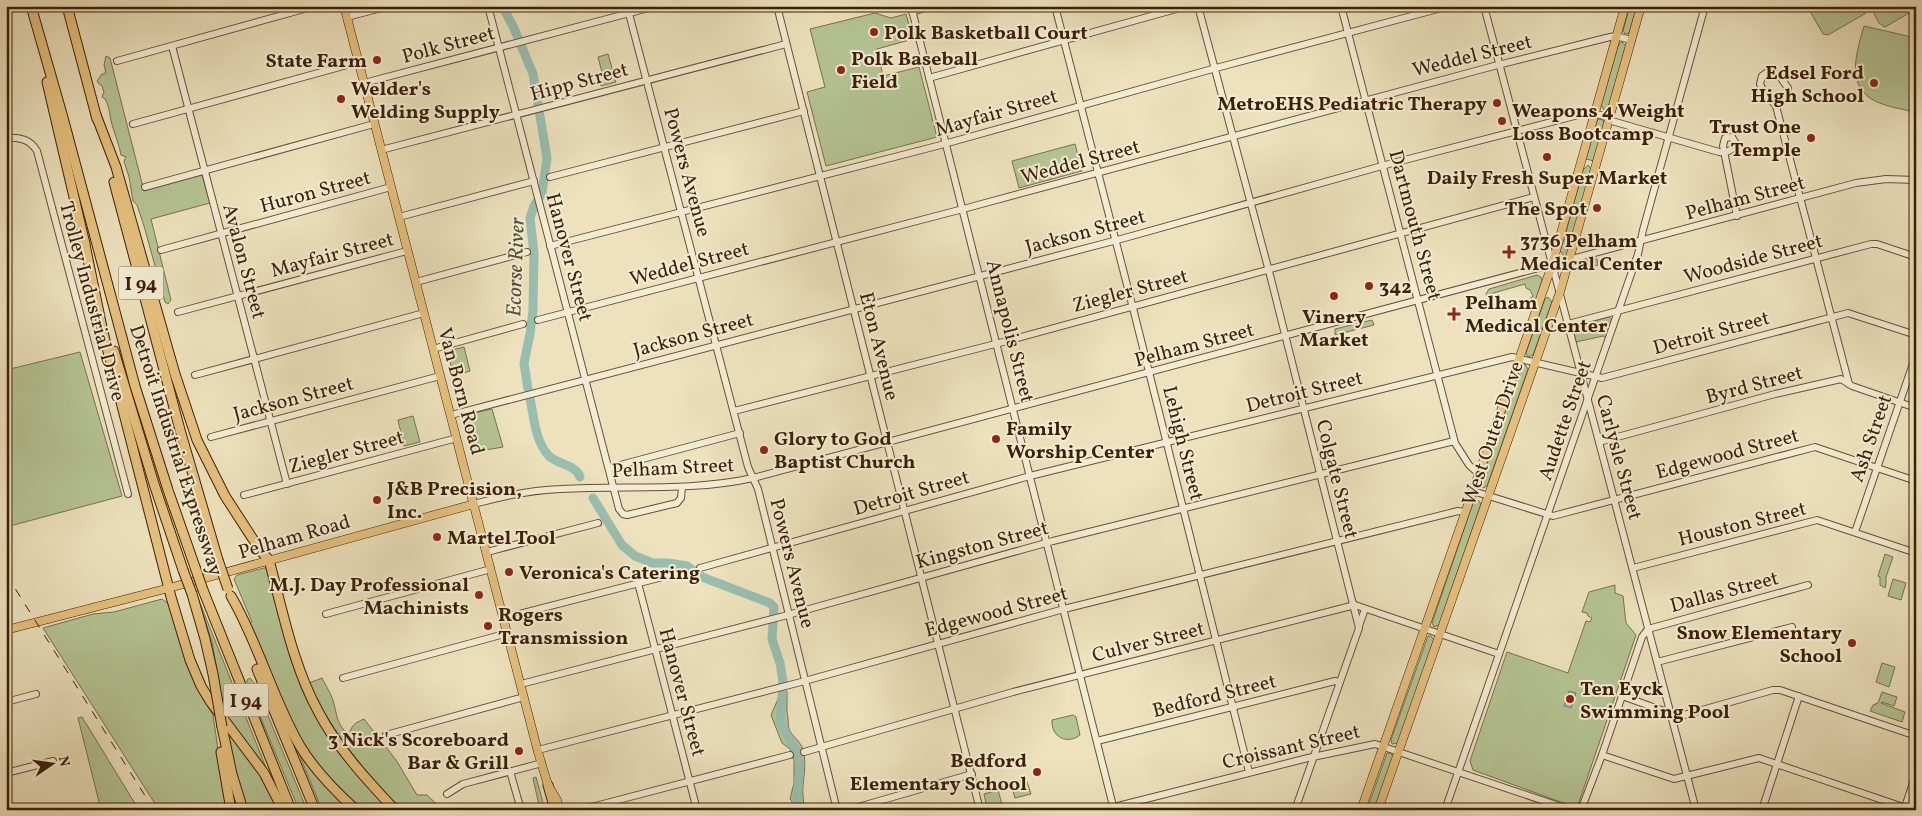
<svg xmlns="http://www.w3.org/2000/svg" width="1922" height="816" viewBox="0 0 1922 816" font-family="Vollkorn,serif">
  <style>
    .green { fill: #b5c493; stroke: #78724d }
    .water { fill: #99beb0; stroke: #747e6c }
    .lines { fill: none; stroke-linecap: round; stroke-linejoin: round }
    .river { stroke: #99beb0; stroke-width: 9 }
    .minor-casing { stroke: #685034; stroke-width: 8 }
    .major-casing { stroke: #3c1f07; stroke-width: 9 }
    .highway-casing { stroke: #3c1f07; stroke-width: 11 }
    .minor { stroke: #f3ecd4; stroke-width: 6 }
    .major { stroke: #e6c17e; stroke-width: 8 }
    .highway { stroke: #e6c17e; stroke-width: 9 }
    .rail { stroke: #3c1f07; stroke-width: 1; stroke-dasharray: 9 9; stroke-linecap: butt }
    .highway-bridge-casing { stroke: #3c1f07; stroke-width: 11; stroke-linecap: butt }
    .highway-bridge { stroke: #e6c17e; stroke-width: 9 }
    .poi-dot { fill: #8f2418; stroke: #f3ecd4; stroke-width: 2 }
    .labels { text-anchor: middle; stroke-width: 4; stroke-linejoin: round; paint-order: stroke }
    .shield { fill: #f3ecd4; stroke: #735c44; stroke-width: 1 }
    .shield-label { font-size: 19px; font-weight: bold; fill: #3c1f07 }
    .poi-label { font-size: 20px; font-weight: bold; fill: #3c1f07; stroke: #f3ecd4; text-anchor: start }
    .street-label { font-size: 20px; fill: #3c1f07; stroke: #f3ecd4 }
    .water-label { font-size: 21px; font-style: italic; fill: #584f3a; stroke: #f3ecd4 }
  </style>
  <rect width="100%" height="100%" fill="#ede2bd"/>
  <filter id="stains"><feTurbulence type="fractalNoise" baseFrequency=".004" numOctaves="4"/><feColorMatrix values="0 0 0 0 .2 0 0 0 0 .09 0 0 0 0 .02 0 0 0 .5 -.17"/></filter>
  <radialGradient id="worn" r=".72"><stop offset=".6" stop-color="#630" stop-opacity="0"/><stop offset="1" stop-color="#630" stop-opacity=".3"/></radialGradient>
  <g class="green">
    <path d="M1630,6h7l-8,27 -4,1 -2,-3z"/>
    <path d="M1807,6h55l4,7 -38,22 -5,-1z"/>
    <path d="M1870,6h46v3l-31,18 -6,-4z"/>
    <path d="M875,13l16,5 15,-4 7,25 -36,10 6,27 36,-9 18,70 -111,29 -19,-74 18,-5 -15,-58z"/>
    <path d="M1864,26l52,12 -2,74c-12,-3 -26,-5 -37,-10 -33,-15 -20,-51 -13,-76z"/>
    <path d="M1622,42l4,4 -17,60 -1,3 -4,1 -3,-5 17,-59 2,-3z"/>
    <path d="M608,54l8,28 -15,4 -1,-4 4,-2 -6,-23z"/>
    <path d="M106,56l4,2 34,133 58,-16 8,28 -59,16 20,81 -3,4 -3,-2 -21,-76 -7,-21 -4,-4 -4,-24 -5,-16 2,-4 -5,-2c-2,-12 -7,-22 -10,-34 -1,-6 -2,-15 -6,-22l-3,-2 2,-5 -2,-6 -3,-2 -2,-3 5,-7 4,-1 -2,-8z"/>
    <path d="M1599,119l4,1 1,2 -10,39 -8,-2 11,-38z"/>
    <path d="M1075,144l7,27 -63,17 -7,-27z"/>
    <path d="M1588,165l3,4 -18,66 -4,1 -3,-4 17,-62z"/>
    <path d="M1564,239l7,2 -3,13 -4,2 -4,-5z"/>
    <path d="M1592,259h5l1,6 -23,6 3,-8z"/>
    <path d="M1537,275l4,2 1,4 -7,23 -9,-2 7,-6 -3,-6 -4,-2 -1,-4 -35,10 1,4 -3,1 -2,-5 3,-5z"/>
    <path d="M1548,297l4,5 -19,53 -5,2 -2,-4 19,-54z"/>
    <path d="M1609,317l3,3 -6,18 -3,-2 -27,6 -3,-12 1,-3z"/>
    <path d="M1372,320l2,5 -39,10v-6z"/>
    <path d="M464,347l6,24 -16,5 -7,-25z"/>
    <path d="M80,352l42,144 -116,31v-157z"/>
    <path d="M1525,364l3,5 -41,117 -4,2 -3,-4 41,-118z"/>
    <path d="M492,409l11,38 -29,5 -9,-37z"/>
    <path d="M413,416l7,26 -16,4 -6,-26z"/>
    <path d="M1478,500l3,4 -42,121 -5,2 -2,-4 41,-120z"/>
    <path d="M1885,554l8,3 -7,20v7l-1,4 -5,-3v-8l-2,-1z"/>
    <path d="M264,568h4l47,146 76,96c-8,0 -23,2 -30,-2 -8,-4 -14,-11 -20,-17 -47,-46 -66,-109 -91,-168l2,-1 -18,-43 3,-4z"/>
    <path d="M1893,579l13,4 -5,17 -13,-4z"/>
    <path d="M1615,585v8l8,3 3,27 10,12 -59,173 -104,-38 -3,-9 37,-109 61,21 18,-52 4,1 2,-4 -4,-2 -1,-3 -5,-1 7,-20z"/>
    <path d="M198,598l71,177 -43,-54 -14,-79z"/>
    <path d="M162,599l7,5 20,65 14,30 10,16 14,95h-68l-116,-182 50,-14 21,-2z"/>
    <path d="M1428,636h3l3,4 -36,103 -6,1 -1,-4z"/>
    <path d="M1882,663l13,4 -6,20 -13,-5z"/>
    <path d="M250,678l5,6 52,126h-8l-52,-125v-5z"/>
    <path d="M322,678c4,8 10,17 12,26 4,16 3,19 15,32 2,-11 6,-13 15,-17l32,41 21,35h10l16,15h-42c-37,-40 -69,-77 -92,-127z"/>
    <path d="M787,691v21c2,6 0,14 3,19 3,6 9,9 12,16 5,13 2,26 1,39 -1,7 1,16 1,24h-12v-9l-2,-2 4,-16v-23l-4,-11 -8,-6 -2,-5 -9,-23 10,-23z"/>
    <path d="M1882,692l15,5 -3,9 -12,-4 -1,1 24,9 -3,10 -32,-11 3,-6 5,-2z"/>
    <path d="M1073,715l3,2 4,18c-13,10 -29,2 -28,-15z"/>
    <path d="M82,717l57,93h-38l-23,-92z"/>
    <path d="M228,732l36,48 15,30h-32l-11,-33z"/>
    <path d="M297,749l54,61h-29z"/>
    <path d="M1387,753h4l2,4 -19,53h-7z"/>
    <path d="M536,777l9,33h-5l-7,-32z"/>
    <path d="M1026,779l5,15 -16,4 -4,-14z"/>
    <path d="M998,790l4,14 -15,4 -3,-14z"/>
  </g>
  <path class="water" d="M1569,691l7,2 -5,15 -7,-2z"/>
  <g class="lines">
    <g class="river">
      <path d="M502,6l11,20 20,48 14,84 -5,35 -8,13 -4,12 4,35 -1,57 -3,24 -6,29 4,26"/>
      <path d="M530,398c4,20 5,42 18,57 9,10 28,9 32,22"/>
      <path d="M593,498l29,47 13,11 18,7h15l19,3 15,11 68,26 4,4 -2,32 8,24 3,19 -3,41 16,27 4,14 -4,46"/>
    </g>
    <defs>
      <g id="minor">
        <path d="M488,6l131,503 4,5 4,1 50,-12 4,-5 1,-11"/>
        <path d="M627,6l121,461 10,22 79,321"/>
        <path d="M777,6l203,804"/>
        <path d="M911,6l203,804"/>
        <path d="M1055,6l79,306 115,460"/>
        <path d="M1198,6l72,269 89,353 -64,182"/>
        <path d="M1341,6l114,437 14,22 10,9"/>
        <path d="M1484,6l212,804"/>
        <path d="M912,12l19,-6"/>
        <path d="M347,17l42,-11"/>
        <path d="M172,46l115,438"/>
        <path d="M117,61l198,-55"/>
        <path d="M1769,71l9,3 10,14 -2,9 -10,9 -12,-14 -4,-8 2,-8z"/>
        <path d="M929,78l258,-72"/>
        <path d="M364,83l292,-77"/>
        <path d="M1776,106l73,278"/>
        <path d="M133,124l225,-62"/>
        <path d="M6,138c13,-1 24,1 31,13l91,343"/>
        <path d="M381,150l405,-106"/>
        <path d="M550,177l254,-66"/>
        <path d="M145,187l229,-63"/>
        <path d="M399,217l135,-36"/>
        <path d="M550,246l387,-100 279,-78 233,-62"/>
        <path d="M161,250l230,-63"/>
        <path d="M416,282l111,-30"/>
        <path d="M178,312l229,-61"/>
        <path d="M538,320l425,-111 531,-143 116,-29 6,-1 15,4"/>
        <path d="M1568,324l303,-80h6l39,13"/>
        <path d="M433,349l90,-25"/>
        <path d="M195,375l229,-62"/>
        <path d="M734,411l269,-69 531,-145"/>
        <path d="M451,415l670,-176 268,-75 197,-51c11,1 17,1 26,8l107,31c8,1 14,-1 16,-10l-3,-5 -7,1 -2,8 14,70"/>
        <path d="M211,437l229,-61"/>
        <path d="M1599,442l176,-48 66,-15 11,7 64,22"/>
        <path d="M609,468l131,-35"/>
        <path d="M1473,491l80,25 262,-69 101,34"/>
        <path d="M244,495l213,-57"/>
        <path d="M474,504c29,-8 58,-14 87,-15 65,-4 128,3 192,-11l1103,-295 30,-4 30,1"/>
        <path d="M1855,532l61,-177"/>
        <path d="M487,552l111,-29"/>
        <path d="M700,568l330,-92 482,-119 90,21 246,-65 68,22"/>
        <path d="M1633,568l184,-48 99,33"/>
        <path d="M638,583l59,227"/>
        <path d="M326,614l165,-45"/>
        <path d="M504,618l178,-46"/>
        <path d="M1359,626l6,-17"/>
        <path d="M1657,662l135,-35"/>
        <path d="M343,678l165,-45"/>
        <path d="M521,684l263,-68 269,-75 401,-100"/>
        <path d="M1622,696l48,17"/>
        <path d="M6,702l30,-8"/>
        <path d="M1670,716l7,1 96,-27h7l136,46"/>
        <path d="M386,735l138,-38"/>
        <path d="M1097,741l238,-60 4,1"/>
        <path d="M538,750l263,-68 263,-73 394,-98 7,1"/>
        <path d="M804,752l209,-60 342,-87 144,49"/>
        <path d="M1602,755l72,24 85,-21 153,52"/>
        <path d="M510,771l11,39"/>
        <path d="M6,773l47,-12"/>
        <path d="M447,794l16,-10 79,-21"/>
        <path d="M580,810l210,-55"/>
        <path d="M848,810l124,-36"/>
        <path d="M1102,810l206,-52 67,-14 196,66"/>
        <path d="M1445,810l193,-556 5,-24 62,-224"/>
        <path d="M1581,810l21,-55 40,-118 6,-8 160,-44"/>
        <path d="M1762,810l37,-114"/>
        <path d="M1904,810l12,-36"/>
      </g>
      <g id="major">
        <path d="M344,6l194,746 10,33 9,15 3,10"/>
        <path d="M6,630l163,-42 305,-84"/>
        <path d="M1361,810l191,-545 73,-259"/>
        <path d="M1378,810l182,-518 81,-286"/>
      </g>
      <g id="highway">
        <path d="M31,6l31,108 73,272 33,104 27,77"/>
        <path d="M67,6l30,113"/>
        <path d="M47,82l38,162"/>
        <path d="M96,115l20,52 59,207 22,66 28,56 35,54 9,10c14,52 24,106 50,153 19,36 48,67 76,97"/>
        <path d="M114,182l66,248 38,130"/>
        <path d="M84,240l19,92 68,265 19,63 11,26 9,15 54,72 19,37"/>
        <path d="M114,351l40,133 29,86"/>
        <path d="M203,590l88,220"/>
        <path d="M192,594l13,45 8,35"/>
        <path d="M231,596c28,48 41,102 69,150 15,25 35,45 56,64"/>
        <path d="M257,669l58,141"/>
        <path d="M222,727l10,47 11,36"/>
        <path d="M221,752l10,58"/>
        <path d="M548,785l7,25"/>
      </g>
    </defs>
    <use href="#minor" class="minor-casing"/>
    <use href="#major" class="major-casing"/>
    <use href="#highway" class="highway-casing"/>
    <use href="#minor" class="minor"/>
    <use href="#major" class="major"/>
    <use href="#highway" class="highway"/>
    <path class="rail" d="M6,574l148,236"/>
    <defs>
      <g id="highway-bridge">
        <path d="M218,560l10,29"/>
        <path d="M195,567l8,23"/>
        <path d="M183,570l9,24"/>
        <path d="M213,674l9,53"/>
      </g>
    </defs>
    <use href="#highway-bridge" class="highway-bridge-casing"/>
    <use href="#highway-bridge" class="highway-bridge"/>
  </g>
  <g class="poi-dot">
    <circle cx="874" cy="32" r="5"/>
    <circle cx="377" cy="60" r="5"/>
    <circle cx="841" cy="70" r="5"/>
    <circle cx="1874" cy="83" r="5"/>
    <circle cx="341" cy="99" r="5"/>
    <circle cx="1497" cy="103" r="5"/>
    <circle cx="1502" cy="121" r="5"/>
    <circle cx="1811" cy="138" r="5"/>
    <circle cx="1547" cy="157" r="5"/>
    <circle cx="1597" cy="208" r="5"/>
    <path d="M1506.5 244.5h5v5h5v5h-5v5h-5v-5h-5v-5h5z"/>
    <circle cx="1369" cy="286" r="5"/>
    <circle cx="1334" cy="296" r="5"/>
    <path d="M1451.5 306.5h5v5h5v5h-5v5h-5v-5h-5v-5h5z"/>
    <circle cx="996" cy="439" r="5"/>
    <circle cx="764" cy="450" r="5"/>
    <circle cx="377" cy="500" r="5"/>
    <circle cx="437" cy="537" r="5"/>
    <circle cx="509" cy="572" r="5"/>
    <circle cx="479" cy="595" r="5"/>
    <circle cx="488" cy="626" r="5"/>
    <circle cx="1852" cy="643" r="5"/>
    <circle cx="1570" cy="699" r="5"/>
    <circle cx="519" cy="751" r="5"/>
    <circle cx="1037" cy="772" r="5"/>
  </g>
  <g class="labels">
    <g class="shield">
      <rect x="118.5" y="266.5" width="45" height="33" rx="4"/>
      <rect x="223.5" y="683.5" width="45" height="33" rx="4"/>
    </g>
    <g class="shield-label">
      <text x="141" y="290">I 94</text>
      <text x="246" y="707">I 94</text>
    </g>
    <g class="poi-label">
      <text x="884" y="39">Polk Basketball Court</text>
      <text x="851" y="65">Polk Baseball<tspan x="851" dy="23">Field</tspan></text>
      <text x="367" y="67" text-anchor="end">State Farm</text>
      <text x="1864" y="79" text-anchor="end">Edsel Ford<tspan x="1864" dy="23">High School</tspan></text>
      <text x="351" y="95">Welder's<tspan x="351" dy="23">Welding Supply</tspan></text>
      <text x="1487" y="110" text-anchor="end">MetroEHS Pediatric Therapy</text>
      <text x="1512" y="117">Weapons 4 Weight<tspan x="1512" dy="23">Loss Bootcamp</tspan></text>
      <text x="1801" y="133" text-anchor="end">Trust One<tspan x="1801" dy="23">Temple</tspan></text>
      <text x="1547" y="184" text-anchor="middle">Daily Fresh Super Market</text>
      <text x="1587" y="215" text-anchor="end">The Spot</text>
      <text x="1520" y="247">3736 Pelham<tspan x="1520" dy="23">Medical Center</tspan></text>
      <text x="1379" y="293">342</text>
      <text x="1465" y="309">Pelham<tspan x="1465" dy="23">Medical Center</tspan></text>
      <text x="1334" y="323" text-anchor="middle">Vinery<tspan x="1334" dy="23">Market</tspan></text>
      <text x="1006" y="435">Family<tspan x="1006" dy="23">Worship Center</tspan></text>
      <text x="774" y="445">Glory to God<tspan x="774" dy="23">Baptist Church</tspan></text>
      <text x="387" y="495">J&amp;B Precision,<tspan x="387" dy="23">Inc.</tspan></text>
      <text x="447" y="544">Martel Tool</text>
      <text x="519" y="579">Veronica's Catering</text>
      <text x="469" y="591" text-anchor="end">M.J. Day Professional<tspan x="469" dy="23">Machinists</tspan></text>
      <text x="498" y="621">Rogers<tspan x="498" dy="23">Transmission</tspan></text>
      <text x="1842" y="639" text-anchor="end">Snow Elementary<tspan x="1842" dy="23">School</tspan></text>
      <text x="1580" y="695">Ten Eyck<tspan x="1580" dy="23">Swimming Pool</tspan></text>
      <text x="509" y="746" text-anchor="end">3 Nick's Scoreboard<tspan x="509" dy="23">Bar &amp; Grill</tspan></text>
      <text x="1027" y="767" text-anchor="end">Bedford<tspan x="1027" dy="23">Elementary School</tspan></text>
    </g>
    <g class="street-label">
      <text transform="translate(448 44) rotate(-15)" y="7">Polk Street</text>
      <text transform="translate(1472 55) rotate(-14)" y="7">Weddel Street</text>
      <text transform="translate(579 81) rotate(-15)" y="7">Hipp Street</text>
      <text transform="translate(996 112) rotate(-16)" y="7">Mayfair Street</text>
      <text transform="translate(1080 161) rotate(-15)" y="7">Weddel Street</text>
      <text transform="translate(688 172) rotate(75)" y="7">Powers Avenue</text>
      <text transform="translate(315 191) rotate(-15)" y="7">Huron Street</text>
      <text transform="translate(1745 197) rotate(-15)" y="7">Pelham Street</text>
      <text transform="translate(1416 225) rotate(75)" y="7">Dartmouth Street</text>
      <text transform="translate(1085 231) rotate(-15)" y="7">Jackson Street</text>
      <text transform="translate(332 254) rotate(-15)" y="7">Mayfair Street</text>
      <text transform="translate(570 257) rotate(75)" y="7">Hanover Street</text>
      <text transform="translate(1753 258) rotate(-15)" y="7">Woodside Street</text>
      <text transform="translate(245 261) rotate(75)" y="7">Avalon Street</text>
      <text transform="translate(689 263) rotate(-15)" y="7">Weddel Street</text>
      <text transform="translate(1130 290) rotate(-15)" y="7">Ziegler Street</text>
      <text transform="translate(93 301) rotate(75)" y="7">Trolley Industrial Drive</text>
      <text transform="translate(1011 331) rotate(76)" y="7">Annapolis Street</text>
      <text transform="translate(1711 332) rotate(-15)" y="7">Detroit Street</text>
      <text transform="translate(693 334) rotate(-15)" y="7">Jackson Street</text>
      <text transform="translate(1194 344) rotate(-15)" y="7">Pelham Street</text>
      <text transform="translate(880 346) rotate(76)" y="7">Eton Avenue</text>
      <text transform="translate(1754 384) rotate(-15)" y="7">Byrd Street</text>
      <text transform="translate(462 391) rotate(75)" y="7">Van Born Road</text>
      <text transform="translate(1304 391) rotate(-14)" y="7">Detroit Street</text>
      <text transform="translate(293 398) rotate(-15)" y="7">Jackson Street</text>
      <text transform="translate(1564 420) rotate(-71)" y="7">Audette Street</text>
      <text transform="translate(1492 433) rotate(-71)" y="7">West Outer Drive</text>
      <text transform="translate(1870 438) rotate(-71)" y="7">Ash Street</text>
      <text transform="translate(1184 443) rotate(76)" y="7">Lehigh Street</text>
      <text transform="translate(177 450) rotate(72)" y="7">Detroit Industrial Expressway</text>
      <text transform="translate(346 451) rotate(-15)" y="7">Ziegler Street</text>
      <text transform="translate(1727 453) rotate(-15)" y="7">Edgewood Street</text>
      <text transform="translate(1620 457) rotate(75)" y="7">Carlysle Street</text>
      <text transform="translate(673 467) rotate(-3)" y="7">Pelham Street</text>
      <text transform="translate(1338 479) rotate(76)" y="7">Colgate Street</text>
      <text transform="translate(911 492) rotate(-16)" y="7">Detroit Street</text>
      <text transform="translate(1742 523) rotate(-14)" y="7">Houston Street</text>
      <text transform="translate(294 536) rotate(-16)" y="7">Pelham Road</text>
      <text transform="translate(982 544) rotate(-15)" y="7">Kingston Street</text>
      <text transform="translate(793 563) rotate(76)" y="7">Powers Avenue</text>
      <text transform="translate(1724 591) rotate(-15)" y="7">Dallas Street</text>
      <text transform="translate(996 611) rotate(-15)" y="7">Edgewood Street</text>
      <text transform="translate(1148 641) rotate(-14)" y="7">Culver Street</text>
      <text transform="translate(683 692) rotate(75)" y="7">Hanover Street</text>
      <text transform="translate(1214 695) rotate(-14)" y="7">Bedford Street</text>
      <text transform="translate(1291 746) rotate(-13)" y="7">Croissant Street</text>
    </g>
    <g class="water-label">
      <text transform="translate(515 267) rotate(-88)" y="7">Ecorse River</text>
    </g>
  </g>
  <rect width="1922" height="816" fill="none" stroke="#ede2bd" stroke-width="25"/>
  <rect x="8" y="8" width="1907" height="801" fill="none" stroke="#3c1f07" stroke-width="2.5"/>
  <rect x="12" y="12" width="1897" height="791" fill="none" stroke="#3c1f07"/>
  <g transform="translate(52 764) rotate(77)" stroke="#f3ecd4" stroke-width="4" paint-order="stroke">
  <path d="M0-4L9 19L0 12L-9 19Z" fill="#3c1f07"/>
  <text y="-8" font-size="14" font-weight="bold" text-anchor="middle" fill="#3c1f07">N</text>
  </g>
  <rect width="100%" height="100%" filter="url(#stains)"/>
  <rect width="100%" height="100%" fill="url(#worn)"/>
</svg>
